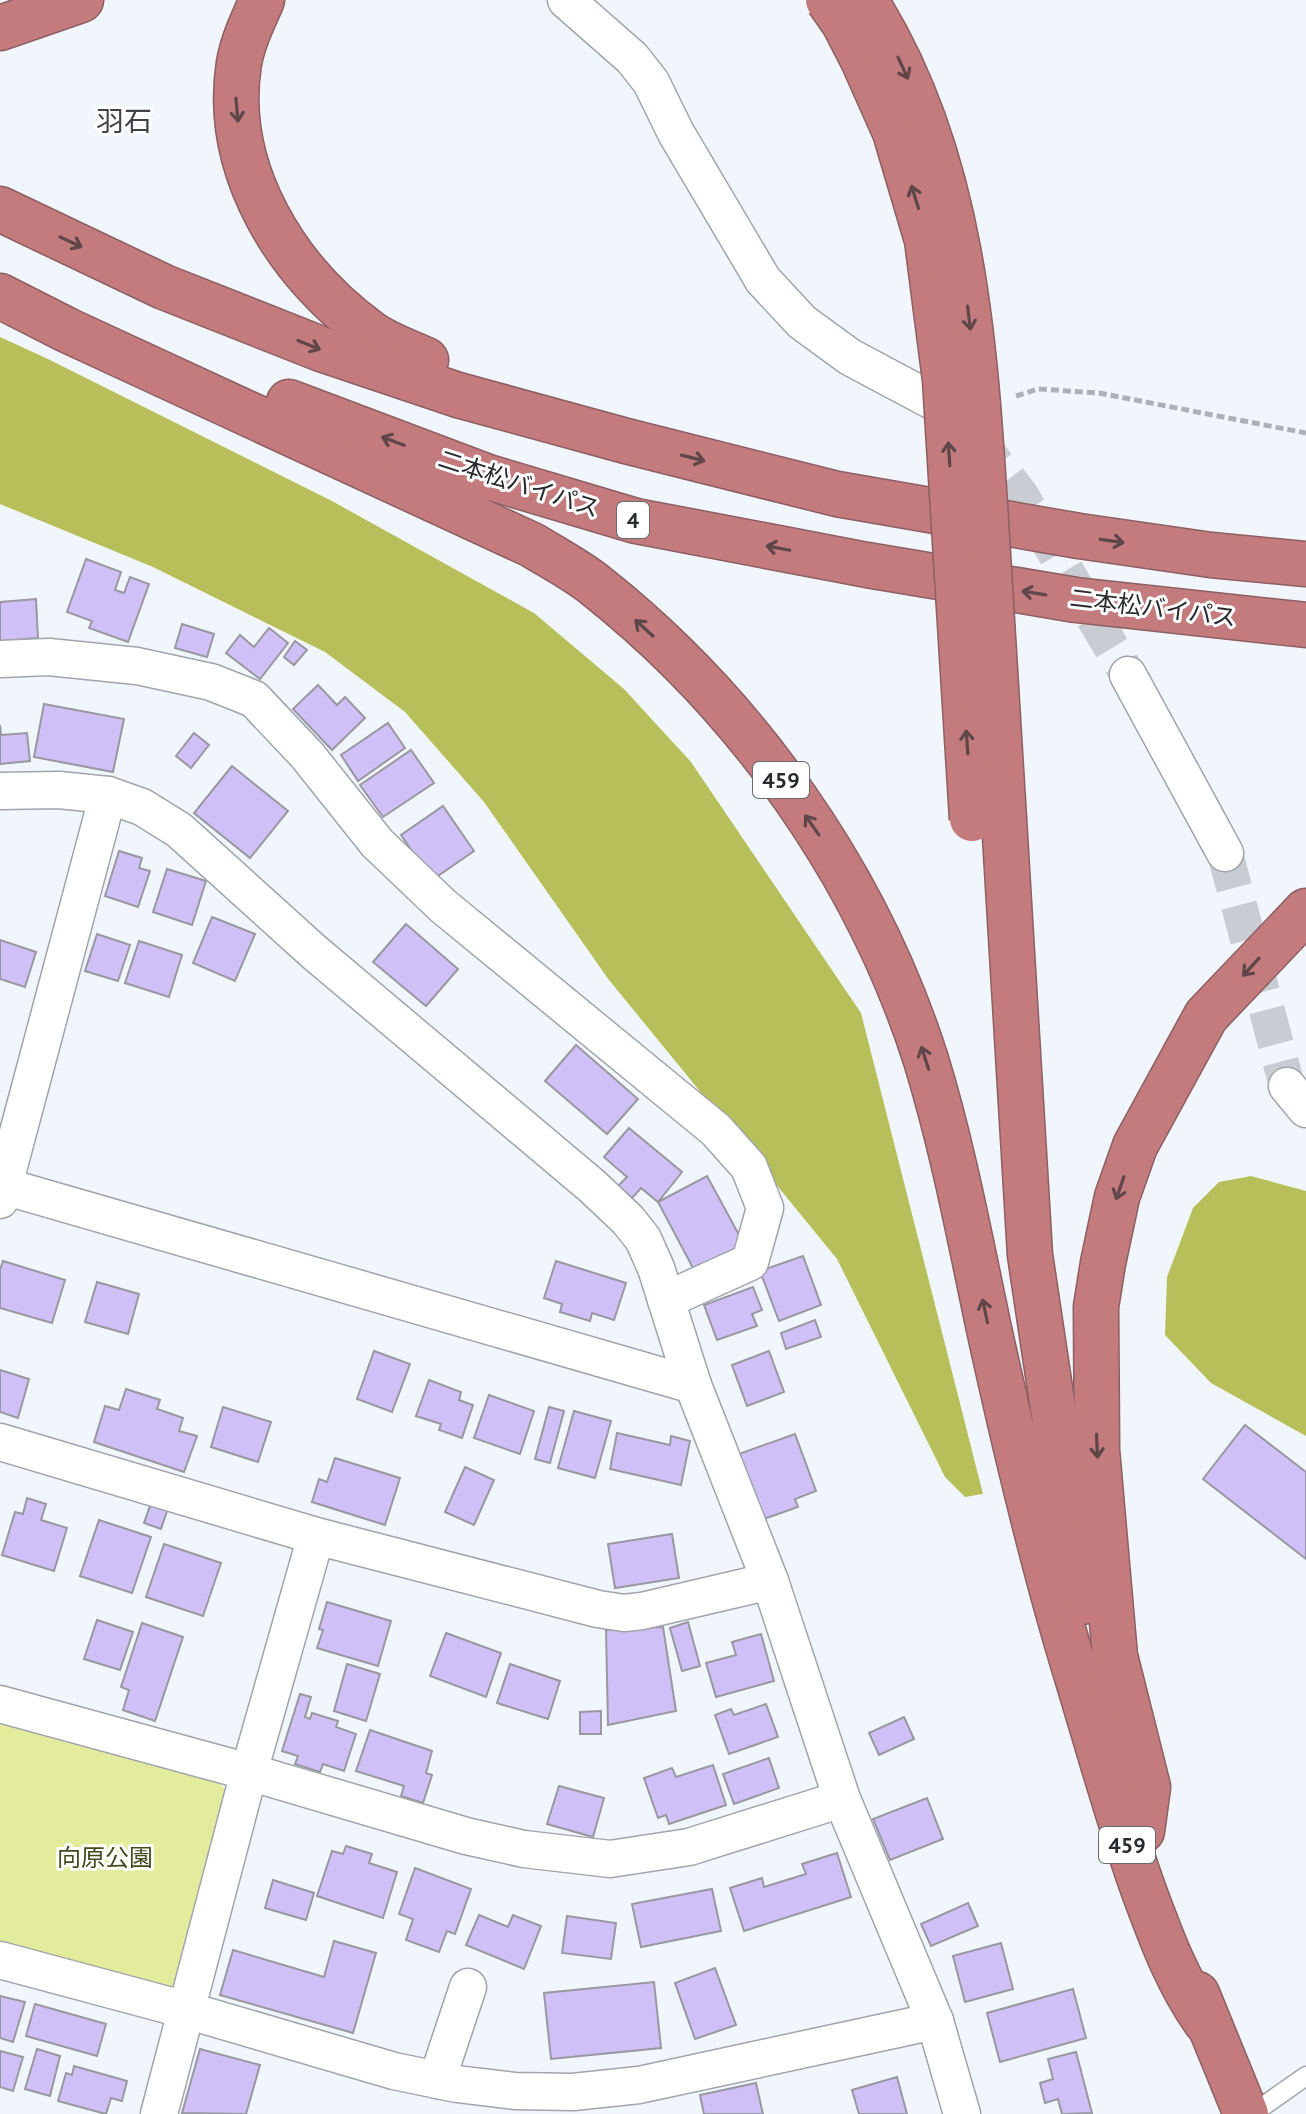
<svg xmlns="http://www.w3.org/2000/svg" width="1306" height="2114" viewBox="0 0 1306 2114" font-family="'PT Sans','Noto Sans JP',sans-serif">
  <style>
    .green { fill: #e3eb9c }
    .forest { fill: #b7bf5a }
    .building { fill: #cfc1f7; stroke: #99979f; stroke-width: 2 }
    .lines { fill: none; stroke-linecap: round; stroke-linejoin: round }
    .street-tunnel { stroke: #c9cdd3; stroke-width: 36; stroke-dasharray: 36 18; stroke-linecap: butt }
    .lane-casing { stroke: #a0a5ab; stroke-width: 21 }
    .street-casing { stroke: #a0a5ab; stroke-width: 39 }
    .highway-casing { stroke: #8d5f62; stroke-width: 47 }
    .path { stroke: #adb1b7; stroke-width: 5; stroke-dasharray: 8 4; stroke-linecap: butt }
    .lane { stroke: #fff; stroke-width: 18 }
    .street { stroke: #fff; stroke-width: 36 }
    .highway { stroke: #c37b7e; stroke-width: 44 }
    .highway-bridge-casing { stroke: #8d5f62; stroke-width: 47; stroke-linecap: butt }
    .highway-bridge { stroke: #c37b7e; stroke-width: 44 }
    .oneway { stroke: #5e4649 }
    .labels { text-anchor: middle; stroke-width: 6; stroke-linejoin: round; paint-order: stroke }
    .shield { fill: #fff; stroke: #686a6c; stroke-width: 2 }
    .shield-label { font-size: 22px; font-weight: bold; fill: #282a2d }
    .street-label { font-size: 24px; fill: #282a2d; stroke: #fff }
    .park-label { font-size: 24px; fill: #46491f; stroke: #fff }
    .quarter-label { font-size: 28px; fill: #404449; stroke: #fff }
  </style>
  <rect width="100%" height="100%" fill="#f1f6fd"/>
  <path class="green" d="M0,1718l216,61 17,19 -62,194 -171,-50z"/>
  <g class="forest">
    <path d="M0,337l48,22 284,142 202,112 90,76 67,73 170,251 122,481 -18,3 -20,-20 -108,-218 -228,-279 -125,-178 -79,-90 -80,-60 -172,-85 -153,-63z"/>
    <path d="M1251,1176l55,15v245l-95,-53 -46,-48 2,-58 26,-69 26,-26z"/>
  </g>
  <g class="building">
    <path d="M86,559l35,13 -6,18 9,3 6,-16 19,7 -21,58 -39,-14 3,-7 -25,-9z"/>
    <path d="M36,599l2,39 -38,3v-39z"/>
    <path d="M182,624l32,10 -7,23 -32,-9z"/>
    <path d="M269,628l19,15 -28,36 -34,-26 14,-18 14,12z"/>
    <path d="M295,641l12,9 -13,15 -10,-8z"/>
    <path d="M318,685l19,20 8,-8 20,21 -33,32 -39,-41z"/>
    <path d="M44,704l80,15 -11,53 -79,-15z"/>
    <path d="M388,723l17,25 -47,33 -17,-26z"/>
    <path d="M0,725l1,10 26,-2 3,28 -30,3z"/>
    <path d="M194,733l15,12 -18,23 -15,-12z"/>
    <path d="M411,750l23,33 -51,34 -23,-32z"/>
    <path d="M232,766l56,45 -38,47 -56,-45z"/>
    <path d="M443,806l31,45 -42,29 -31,-45z"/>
    <path d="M119,851l23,7 -3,10 11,3 -12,36 -33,-11z"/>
    <path d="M167,869l39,12 -14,44 -39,-13z"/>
    <path d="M212,917l43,17 -20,47 -42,-18z"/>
    <path d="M406,924l52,45 -32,37 -53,-44z"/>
    <path d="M97,934l33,11 -12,36 -33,-10z"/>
    <path d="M0,940l36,12 -11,35 -25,-8z"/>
    <path d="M139,941l43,14 -13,42 -44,-14z"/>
    <path d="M576,1045l62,54 -31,35 -62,-53z"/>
    <path d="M629,1128l53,44 -24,30 -17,-14 -9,10 -14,-12 9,-9 -23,-20z"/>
    <path d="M707,1176l37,68 -50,26 -36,-68z"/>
    <path d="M803,1256l18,49 -42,16 -19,-50z"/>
    <path d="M3,1261l62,19 -13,43 -52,-15v-38z"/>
    <path d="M556,1261l70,22 -12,37 -22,-7 -2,8 -30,-9 2,-8 -18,-6z"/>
    <path d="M97,1282l42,12 -11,40 -43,-12z"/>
    <path d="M753,1287l9,23 -10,4 5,12 -40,14 -13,-35z"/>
    <path d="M815,1320l6,17 -35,12 -5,-16z"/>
    <path d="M374,1351l36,13 -18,48 -35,-13z"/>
    <path d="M769,1351l15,41 -37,14 -15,-41z"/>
    <path d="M0,1370l29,9 -11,39 -18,-6z"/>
    <path d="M429,1380l32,12 -2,8 14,5 -11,33 -23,-8 2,-6 -25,-8z"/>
    <path d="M126,1389l34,11 -3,9 26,9 -4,13 18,5 -13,36 -90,-30 11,-36 14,4z"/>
    <path d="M489,1395l45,16 -14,43 -46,-16z"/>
    <path d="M223,1407l48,15 -13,40 -47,-15z"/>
    <path d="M549,1407l15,4 -14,52 -15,-4z"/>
    <path d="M574,1411l37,10 -16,57 -37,-10z"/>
    <path d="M1245,1425l61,47v87l-103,-80z"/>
    <path d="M617,1433l53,12 1,-9 19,5 -9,44 -71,-16z"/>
    <path d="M795,1434l21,57 -21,8 3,8 -37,13 -25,-65z"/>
    <path d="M335,1458l65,20 -15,47 -73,-23 7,-23 8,3z"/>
    <path d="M465,1467l29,13 -20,45 -29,-13z"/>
    <path d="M27,1498l19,6 -5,16 26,8 -13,43 -52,-16 13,-43 8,2z"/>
    <path d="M151,1503l17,5 -7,21 -17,-6z"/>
    <path d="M99,1520l52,17 -19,56 -52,-17z"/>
    <path d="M672,1534l7,44 -64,10 -7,-44z"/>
    <path d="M164,1544l57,19 -18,53 -57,-19z"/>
    <path d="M327,1602l64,19 -13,45 -61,-18 6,-18 -4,-1z"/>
    <path d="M97,1620l36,12 -13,38 -36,-11z"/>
    <path d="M688,1622l12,44 -18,5 -12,-43z"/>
    <path d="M142,1623l41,14 -28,84 -32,-11 6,-20 -8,-3z"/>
    <path d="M663,1627l13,84 -68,14 -2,-95z"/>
    <path d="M446,1633l55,20 -15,44 -56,-21z"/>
    <path d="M761,1634l13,47 -58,16 -10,-34 30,-8 -4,-13z"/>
    <path d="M347,1664l33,10 -14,47 -32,-10z"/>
    <path d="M510,1664l50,17 -12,38 -51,-16z"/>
    <path d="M300,1694l11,3 -6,20 5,2 2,-6 26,8 -2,6 20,7 -12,37 -21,-7 -3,8 -25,-8 3,-8 -16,-5z"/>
    <path d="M766,1704l12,33 -49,17 -14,-39 16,-6 3,6z"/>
    <path d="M601,1711v23h-21v-22z"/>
    <path d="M904,1717l10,22 -35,16 -10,-22z"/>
    <path d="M370,1730l62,21 -6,22 6,2 -9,28 -22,-7 3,-10 -48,-15z"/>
    <path d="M769,1758l10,30 -45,16 -11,-30z"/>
    <path d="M713,1765l13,40 -57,19 -3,-9 -8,3 -14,-40 28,-10 4,9z"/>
    <path d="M559,1786l45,12 -11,39 -46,-13z"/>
    <path d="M927,1798l16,41 -53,21 -17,-41z"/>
    <path d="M346,1846l26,8 -3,9 28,9 -14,46 -66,-22 15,-45 11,3z"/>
    <path d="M837,1853l14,44 -107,34 -14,-43 32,-10 2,9 42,-13 -4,-10z"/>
    <path d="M415,1868l56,21 -16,45 -8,-3 -8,21 -33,-12 7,-21 -14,-5z"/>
    <path d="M273,1880l41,13 -8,27 -41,-12z"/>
    <path d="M712,1889l9,42 -80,16 -9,-43z"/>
    <path d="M968,1903l10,23 -47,20 -10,-22z"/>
    <path d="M479,1915l29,12 5,-12 28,11 -17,43 -58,-24z"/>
    <path d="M567,1916l49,7 -5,36 -49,-6z"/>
    <path d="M334,1941l42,12 -23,80 -133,-38 13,-45 91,27z"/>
    <path d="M1001,1943l12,46 -48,13 -12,-46z"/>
    <path d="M715,1968l21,57 -41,14 -20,-56z"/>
    <path d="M654,1982l7,66 -110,11 -7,-66z"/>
    <path d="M1073,1989l13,49 -86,24 -13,-49z"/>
    <path d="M0,1996l25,6 -12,40 -13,-4z"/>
    <path d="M35,2004l71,20 -9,32 -71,-20z"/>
    <path d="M37,2049l23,7 -10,40 -25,-7z"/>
    <path d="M200,2049l60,16 -14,49 -64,-1z"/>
    <path d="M0,2051l23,6 -10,34 -13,-4z"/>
    <path d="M1076,2052l16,61 -30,1 -4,-15 -13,4 -5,-20 13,-4 -5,-20z"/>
    <path d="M74,2066l53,15 -5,20 -11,-3 -5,16 -48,-13 8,-28 6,2z"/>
    <path d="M897,2077l10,37h-48l-7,-24z"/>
    <path d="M756,2083l7,31h-59l-4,-19z"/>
  </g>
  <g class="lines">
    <g class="street-tunnel">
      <path d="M975,437l45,57 108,181"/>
      <path d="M1225,853l62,233"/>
    </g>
    <defs>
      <path id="lane" d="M1252,2114l54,-38"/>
      <g id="street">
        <path d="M566,0l66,58 19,24 25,51 87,147 39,42 48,35 92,49"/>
        <path d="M0,659l49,-2 88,9 74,16 43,17 53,56 70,88 66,63 273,224 33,37 16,41 -15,54 -84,38"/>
        <path d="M1128,675l97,178"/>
        <path d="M0,791l59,-1 49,5 34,12 37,23 135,122 278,234 36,34 15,19 13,29 37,117 77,196 72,218 93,222 27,93"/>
        <path d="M1287,1086l19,23"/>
        <path d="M0,1185l693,200"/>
        <path d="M0,1200l108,-405"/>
        <path d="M0,1442l316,94 282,73 26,4 18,-2 128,-30"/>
        <path d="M0,1704l249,68 217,64 58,13 86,10 79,-12 153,-48"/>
        <path d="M0,1960l186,50 208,61 63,13 58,7 58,1 66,-7 296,-64"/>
        <path d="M437,2080l31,-93"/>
        <path d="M159,2114l90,-342 67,-236"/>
      </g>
      <g id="highway">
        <path d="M262,0c-9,20 -19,41 -23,63 -17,107 48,210 133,271 16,11 37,18 54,26"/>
        <path d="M0,28l81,-28"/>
        <path d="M0,209l164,78 157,62 137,46 168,46 211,53 242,42 132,19 95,9"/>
        <path d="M0,296l69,35 463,214c21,13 44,25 63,40 152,120 272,290 331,475 27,88 44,179 63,269 25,114 52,230 86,341 23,75 43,150 70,224 17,46 33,89 61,128"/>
        <path d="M289,402l199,75 148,44 231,44 209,35 230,25"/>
        <path d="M1004,819l26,436 52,347"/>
        <path d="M1142,1831l6,-44 -33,-131 -18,-206 -1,-143 7,-44 14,-66 18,-51 71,-130 100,-105"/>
        <path d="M1197,1994l49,120"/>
      </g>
    </defs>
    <use href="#lane" class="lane-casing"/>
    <use href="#street" class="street-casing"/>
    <use href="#highway" class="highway-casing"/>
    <path class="path" d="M1016,396l22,-7 61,4 207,40"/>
    <use href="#lane" class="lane"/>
    <use href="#street" class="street"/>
    <use href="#highway" class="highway"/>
    <defs>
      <g id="highway-bridge">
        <path d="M828,0l16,23 19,37 32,72 32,108 18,140 27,439"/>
        <path d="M865,0c99,155 110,343 121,521 6,99 12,199 18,298"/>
      </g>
    </defs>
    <use href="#highway-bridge" class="highway-bridge-casing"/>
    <use href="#highway-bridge" class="highway-bridge"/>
  </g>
  <defs><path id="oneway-shaft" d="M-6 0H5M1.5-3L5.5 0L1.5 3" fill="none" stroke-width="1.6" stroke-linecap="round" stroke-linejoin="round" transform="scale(2)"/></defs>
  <g class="oneway">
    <use href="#oneway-shaft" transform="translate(903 68) rotate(65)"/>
    <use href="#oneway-shaft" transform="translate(237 110) rotate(85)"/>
    <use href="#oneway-shaft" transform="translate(915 197) rotate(-107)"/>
    <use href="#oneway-shaft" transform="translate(71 242) rotate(25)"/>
    <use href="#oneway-shaft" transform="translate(969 318) rotate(83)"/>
    <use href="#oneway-shaft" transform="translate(309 345) rotate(22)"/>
    <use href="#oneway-shaft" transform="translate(393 441) rotate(-159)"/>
    <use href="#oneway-shaft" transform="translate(949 454) rotate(-94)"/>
    <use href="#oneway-shaft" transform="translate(693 458) rotate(14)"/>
    <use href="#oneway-shaft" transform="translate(1112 541) rotate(8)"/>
    <use href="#oneway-shaft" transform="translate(778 548) rotate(-169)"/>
    <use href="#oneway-shaft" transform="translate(1034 593) rotate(-171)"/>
    <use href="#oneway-shaft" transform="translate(644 628) rotate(-138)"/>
    <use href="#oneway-shaft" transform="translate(967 742) rotate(-94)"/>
    <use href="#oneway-shaft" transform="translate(812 825) rotate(-125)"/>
    <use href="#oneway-shaft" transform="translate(1251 967) rotate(132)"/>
    <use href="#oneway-shaft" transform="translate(925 1058) rotate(-108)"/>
    <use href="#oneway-shaft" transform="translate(1120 1188) rotate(109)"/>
    <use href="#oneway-shaft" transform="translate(985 1311) rotate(-102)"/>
    <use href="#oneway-shaft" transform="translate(1097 1446) rotate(88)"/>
  </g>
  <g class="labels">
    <g class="shield">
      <rect x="617" y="502" width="32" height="36" rx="6"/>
      <rect x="753" y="762" width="56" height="36" rx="6"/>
      <rect x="1099" y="1827" width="56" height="36" rx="6"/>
    </g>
    <g class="shield-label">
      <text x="633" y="528">4</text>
      <text x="781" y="788">459</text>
      <text x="1127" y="1853">459</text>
    </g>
    <g class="street-label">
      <text transform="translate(519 484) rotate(18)" y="8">二本松バイパス</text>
      <text transform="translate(1153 608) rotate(7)" y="8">二本松バイパス</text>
    </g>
    <g class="park-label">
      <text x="105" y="1866">向原公園</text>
    </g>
    <g class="quarter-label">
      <text x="124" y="131">羽石</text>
    </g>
  </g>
</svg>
